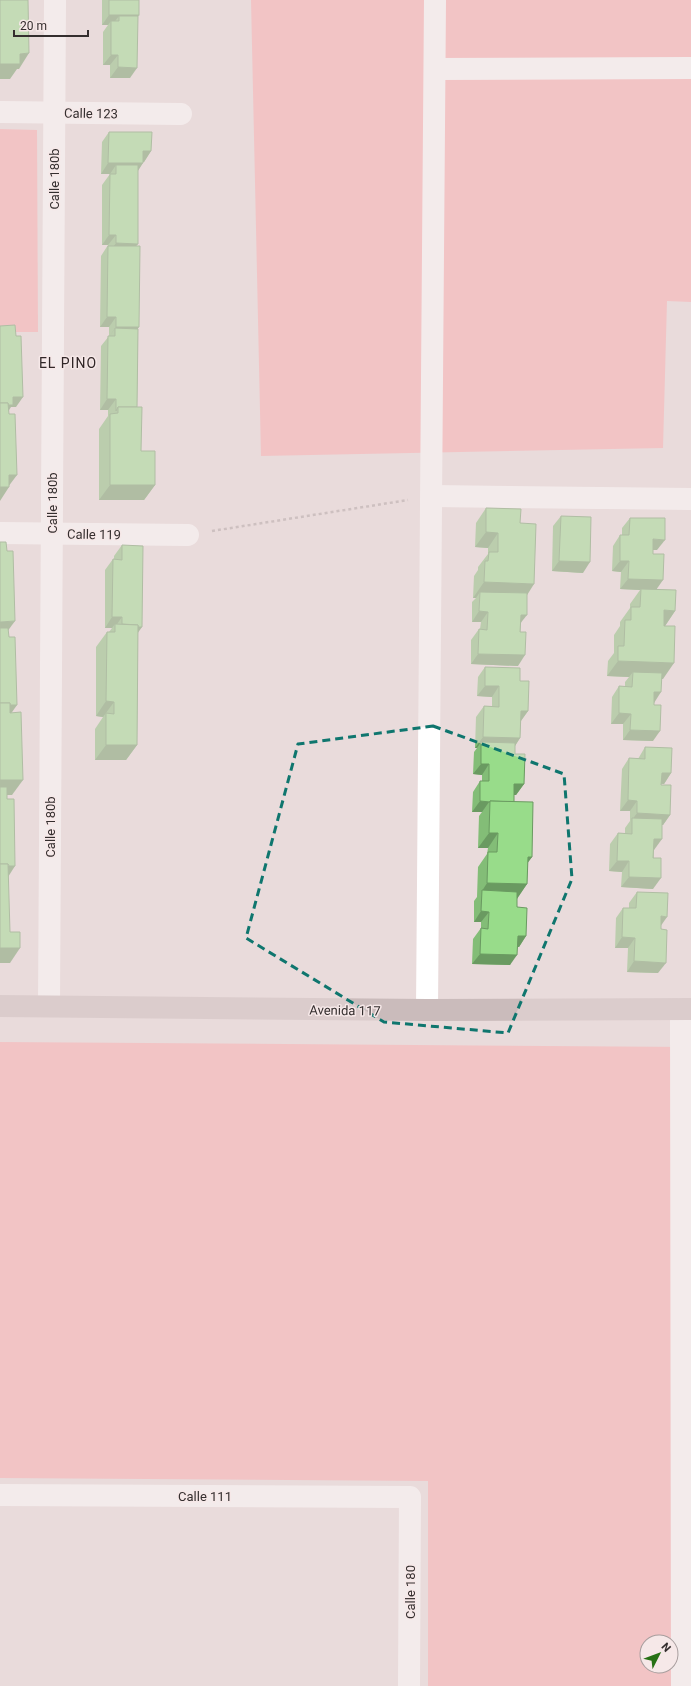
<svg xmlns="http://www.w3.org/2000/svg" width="691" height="1686" viewBox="0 0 691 1686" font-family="Roboto,sans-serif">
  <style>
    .green { fill: #fca9ac; fill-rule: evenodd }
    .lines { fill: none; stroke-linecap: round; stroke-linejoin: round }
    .path { stroke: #aca0a0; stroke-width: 2.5; stroke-dasharray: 3 3; stroke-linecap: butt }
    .street { stroke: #fff; stroke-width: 22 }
    .secondary { stroke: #cabbbb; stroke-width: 22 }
    .wall { fill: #83bd77 }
    .shaded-wall { fill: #6a9a61 }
    .building { fill: #98dc8a; stroke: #6a9a61 }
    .marked { fill: none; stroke: #0f766e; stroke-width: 3; stroke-dasharray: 8 5; stroke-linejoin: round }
    .labels { text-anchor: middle; stroke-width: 3; stroke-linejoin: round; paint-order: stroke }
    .street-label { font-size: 13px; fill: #342e2e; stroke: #f6e8e8 }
    .neighbourhood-label { font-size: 14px; letter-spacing: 1px; fill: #312627; stroke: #f6e8e8 }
  </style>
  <rect width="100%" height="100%" fill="#e9dbdb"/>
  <g class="green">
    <path d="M251,0h440v302l-24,-1 -4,147 -402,8z"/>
    <path d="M0,129l37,1 1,202h-38z"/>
    <path d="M0,1042l691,5v639h-263v-205l-428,-3zM647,1642h24v24h-24z"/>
  </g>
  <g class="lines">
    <path class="path" d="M212,531l196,-31"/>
    <g class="street">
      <path d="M435,69l256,-1"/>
      <path d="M0,112l181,2"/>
      <path d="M432,496l259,3"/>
      <path d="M0,533l188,2"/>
      <path d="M49,1006l6,-1006"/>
      <path d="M681,1009l1,677"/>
      <path d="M427,1010l8,-1010"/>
      <path d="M0,1495l410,2 -1,189"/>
    </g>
    <path class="secondary" d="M0,1006l427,4 264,-1"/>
  </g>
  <g class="wall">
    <path d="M102,0h37v15l-1,1 -8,62h-20v-13h-7v-33l5,-7h-6z"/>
    <path d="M109,132l42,19 -7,11h-1l-5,8 -2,76 2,83 -1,78 4,44 14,34 -11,15h-45v-71l9,-13v-6h-8l1,-64 8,-10v-9h-9l1,-71 7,-11h-6v-60l8,-11h-9l1,-32z"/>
    <path d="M486,508l34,15 7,72 -6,28 -3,43 -47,-2v-24l8,-11h1l1,-7h-9v-20l4,-4h-3l1,-22 4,-6v-3l10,-13v-6l-13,-1 1,-24z"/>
    <path d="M561,516l22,57 -31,-2 1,-45z"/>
    <path d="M630,518l27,32h-4v4l4,35 18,22 -10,15 -2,53 -1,-1 -8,25 -1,38 -30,-1v-16h-12l1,-27 7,-11 6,1v-5l4,-5 -22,-1 1,-15 6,-8v-18l6,-9v-4l10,-14v-4l10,-14 -20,-1 1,-17 -9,-1 1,-25 7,-11h2v-7z"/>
    <path d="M122,545l16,88 -1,112 -11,15h-31v-31l8,-12 -7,-1v-69l11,-15h2l3,-4h-7v-58l8,-11h1v-3z"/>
    <path d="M485,667l35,14 8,30 -7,10 -1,17 -5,8v8l9,30 -8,11h-2v7l18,55 -4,5 -1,22 -10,14v9l9,29 -7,11h-1l-8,18 -38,-1 1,-25 8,-11v-6h-7v-21l3,-4 1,-30 9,-13 1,-6h-10l1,-32 3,-4h-10l1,-20 7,-11h2v-6l-9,-1 1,-22 3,-4h-2l1,-31 8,-11h8v-9l-15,-1 1,-19z"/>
    <path d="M645,747l26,26 -7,11h-3l9,31 -7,10h-1l-8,25 -1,39 -32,-2 1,-15 -13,-1 1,-27 8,-11 7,1v-6l5,-7v-10h-10l2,-42 7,-11 9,1z"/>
    <path d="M637,892l24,33 -3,48 -31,-1 1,-24h-13l1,-30 7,-10h6v-5z"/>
  </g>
  <g class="shaded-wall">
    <path d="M109,15h30l-8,10 -12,-4v-5l-7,9 -1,-4 -3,4h-6z"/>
    <path d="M29,53l-10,16h-2l-7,10h-10v-15l20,-10z"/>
    <path d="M111,55h7l-8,10h-7z"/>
    <path d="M118,67l19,1 -7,10h-20z"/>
    <path d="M143,151h8l-7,11h-8z"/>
    <path d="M108,163h35l-7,11 -20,-9 -6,9h-9z"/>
    <path d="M109,235h7l-8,10h-6z"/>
    <path d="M116,243l22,1 -8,10h-22z"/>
    <path d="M107,317h9l-7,10h-9z"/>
    <path d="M116,327h23l-7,10 -17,-1v-8l-6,9z"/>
    <path d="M13,397h10l-7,10h-5l-5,8h-6z"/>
    <path d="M107,399h9l-8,11h-8z"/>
    <path d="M9,475h8l-9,12h1l-9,14v-14z"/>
    <path d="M110,485h45l-11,15h-45z"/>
    <path d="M486,532l12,1 -10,15 -13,-1z"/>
    <path d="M653,539l12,1 -8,10h-11z"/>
    <path d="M559,561l31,1 -7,11 -31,-2z"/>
    <path d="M620,561h9l-8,11 -9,-1z"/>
    <path d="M628,579l35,1 -7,10 -15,-1 -1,1 -20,-1z"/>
    <path d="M484,582l50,2 -10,16 -44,-8 -4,6h-3z"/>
    <path d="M664,610l11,1 -10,15h-12z"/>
    <path d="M479,611l9,1 -7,10h-9z"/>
    <path d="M521,615h6l-8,10z"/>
    <path d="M112,617h10l-7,10v-3l-3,4h-7z"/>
    <path d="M15,621l-11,15 -4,1v-15z"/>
    <path d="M122,626l20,1 -7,10z"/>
    <path d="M478,654l47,1 -7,11 -47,-2z"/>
    <path d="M618,661l56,2 -11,16 -30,-2v-5l-4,5 -22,-1z"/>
    <path d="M485,686h14l-7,11 -15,-1z"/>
    <path d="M654,692h7l-7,11z"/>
    <path d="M106,701l8,1 -11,15 -7,-1z"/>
    <path d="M0,705h17l-7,10z"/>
    <path d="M521,711h7l-8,11z"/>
    <path d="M619,713l12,1 -8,10h-12z"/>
    <path d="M630,730l30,1 -7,10 -30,-1z"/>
    <path d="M483,737l37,1 -7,11 -32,-7 -4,6h-2z"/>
    <path d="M106,745h31l-11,15h-31z"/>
    <path d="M481,764h8l-7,11 -9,-1z"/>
    <path d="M662,773h9l-7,11 -10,-1z"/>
    <path d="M0,780h23l-11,15h-12z"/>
    <path d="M514,784h10l-8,11h-9z"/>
    <path d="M628,800l9,1 -7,10h-10z"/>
    <path d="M480,801l9,1 -7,10h-10z"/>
    <path d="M637,813l33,2 -7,10 -31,-1v-4z"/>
    <path d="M489,833h9l-10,15h-10z"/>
    <path d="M654,839h8l-8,11h-8z"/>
    <path d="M528,857h4l-11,15z"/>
    <path d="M617,861h12l-7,11 -13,-1z"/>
    <path d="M0,866h15l-7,11z"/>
    <path d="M629,877l32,1 -8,11 -32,-2z"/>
    <path d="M487,883l40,1 -10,15 -35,-8z"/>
    <path d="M481,911l8,1 -8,10h-7z"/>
    <path d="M661,916l6,1 -7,10z"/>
    <path d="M518,936h8l-7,11h-9z"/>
    <path d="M622,937l13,1 -7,10h-13z"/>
    <path d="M0,948h20l-10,15h-10z"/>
    <path d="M480,954l37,1 -7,10 -38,-1z"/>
    <path d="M634,961l32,2 -8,10 -31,-1z"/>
  </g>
  <g class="building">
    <path d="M0,0h28l1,53 -9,1v10h-20z"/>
    <rect x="109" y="0" width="30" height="15"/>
    <path d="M119,16h19l-1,52 -19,-1v-12h-7v-34h8z"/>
    <path d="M109,132h43l-1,19h-8v12h-35z"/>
    <path d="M116,165h22v79l-22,-1v-8h-7l1,-61h6z"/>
    <path d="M108,246h32l-1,81h-23v-10h-9z"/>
    <path d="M15,325l1,11h5l2,61h-10v8h-5v-2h-8v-77z"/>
    <path d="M115,328l23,1 -1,78h-19l-2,4v-12h-9l1,-63h7z"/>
    <path d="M0,403h8l1,11h6l2,61h-8v12h-9z"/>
    <path d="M118,407h24l-1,44h14v34h-45v-71l8,-1z"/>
    <path d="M486,508l35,1 -1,14 16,1 -2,60 -50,-2 1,-21h3l1,-9h9v-19l-12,-1z"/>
    <path d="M561,516l30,1 -1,45 -31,-1z"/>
    <path d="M630,518h35v22l-12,-1v15h11l-1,26 -35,-1 1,-18h-9v-26h9z"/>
    <path d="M0,542h6l1,9h6l2,70 -15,1z"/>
    <path d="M122,545l21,1 -1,81h-4v-2l-16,-1v-7h-10l1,-58 9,1z"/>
    <path d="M641,589l35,1 -1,21 -11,-1v16h11l-1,37 -56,-2v-15h6l1,-26h6v-13h9z"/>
    <path d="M480,592l47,1v22h-6l-1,17h6l-1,23 -47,-1 1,-25 8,1 1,-18 -9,-1z"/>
    <path d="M115,624l23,1 -1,120h-31v-32l8,1v-12l-8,-1 1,-69h8z"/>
    <path d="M0,628h8l1,9h6l2,68h-7v-2h-10z"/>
    <path d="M485,667l35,1v13h9l-1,30h-7l-1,27 -37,-1 1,-31 15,1v-21h-14z"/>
    <path d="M633,672l29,1 -1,19h-7v13h7l-1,26 -30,-1 1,-16 -12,-1v-27l13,1z"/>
    <path d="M0,703h10v10l11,-1 2,68h-23z"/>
    <path d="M481,742l34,1v11h10l-1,30h-10v18l-24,-1v1l-10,-1v-20h9v-17h-8z"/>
    <path d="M645,747l27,1 -1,25h-9l-1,12h10l-1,30 -33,-2v-12l-9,-1 1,-42 16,1z"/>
    <path d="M0,787h7v12h7l1,67h-6l-1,-2h-8z"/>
    <path d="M490,801l43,1 -1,55h-4l-1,27 -40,-1 1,-31h9l1,-19h-9z"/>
    <path d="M632,818l30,1v20h-8l-1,19h8v20l-32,-1v-16h-12l1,-28 14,1z"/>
    <path d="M0,864h8l2,68h10v16h-20z"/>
    <path d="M482,890l35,2v15l10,1 -1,28h-8l-1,19 -37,-1 1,-26 7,1 1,-17 -8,-1z"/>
    <path d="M637,892l31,1 -1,24 -6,-1v13l6,1 -1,33 -32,-2 1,-23 -13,-1 1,-29h13z"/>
  </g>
  <path d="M0 0H691V1686H0ZM433,726l131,48 8,105 -64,154 -124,-11 -138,-84 52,-194z" fill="#e9dbdb" fill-opacity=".55" fill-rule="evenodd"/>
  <path class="marked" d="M433,726l131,48 8,105 -64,154 -124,-11 -138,-84 52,-194z"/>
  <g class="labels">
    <g class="street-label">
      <text transform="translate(91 113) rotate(1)" y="5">Calle 123</text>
      <text transform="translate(54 179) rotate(-90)" y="5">Calle 180b</text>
      <text transform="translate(52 503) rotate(-90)" y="5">Calle 180b</text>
      <text transform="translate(94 534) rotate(1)" y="5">Calle 119</text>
      <text transform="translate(50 827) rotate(-90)" y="5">Calle 180b</text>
      <text transform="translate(345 1010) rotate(1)" y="5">Avenida 117</text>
      <text x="205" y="1501">Calle 111</text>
      <text transform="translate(410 1592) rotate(-90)" y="5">Calle 180</text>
    </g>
    <g class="neighbourhood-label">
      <text x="68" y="368">EL PINO</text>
    </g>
  </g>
  <g transform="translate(659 1654) rotate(48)"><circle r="19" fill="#f6e8e8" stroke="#a89e9e"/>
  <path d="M0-3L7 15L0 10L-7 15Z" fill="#277115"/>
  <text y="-6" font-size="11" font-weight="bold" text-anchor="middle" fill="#342e2e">N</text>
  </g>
  <path d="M14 30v6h74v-6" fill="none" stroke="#342e2e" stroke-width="2"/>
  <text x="20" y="30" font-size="12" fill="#342e2e" stroke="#f6e8e8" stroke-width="3" paint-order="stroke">20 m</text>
</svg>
